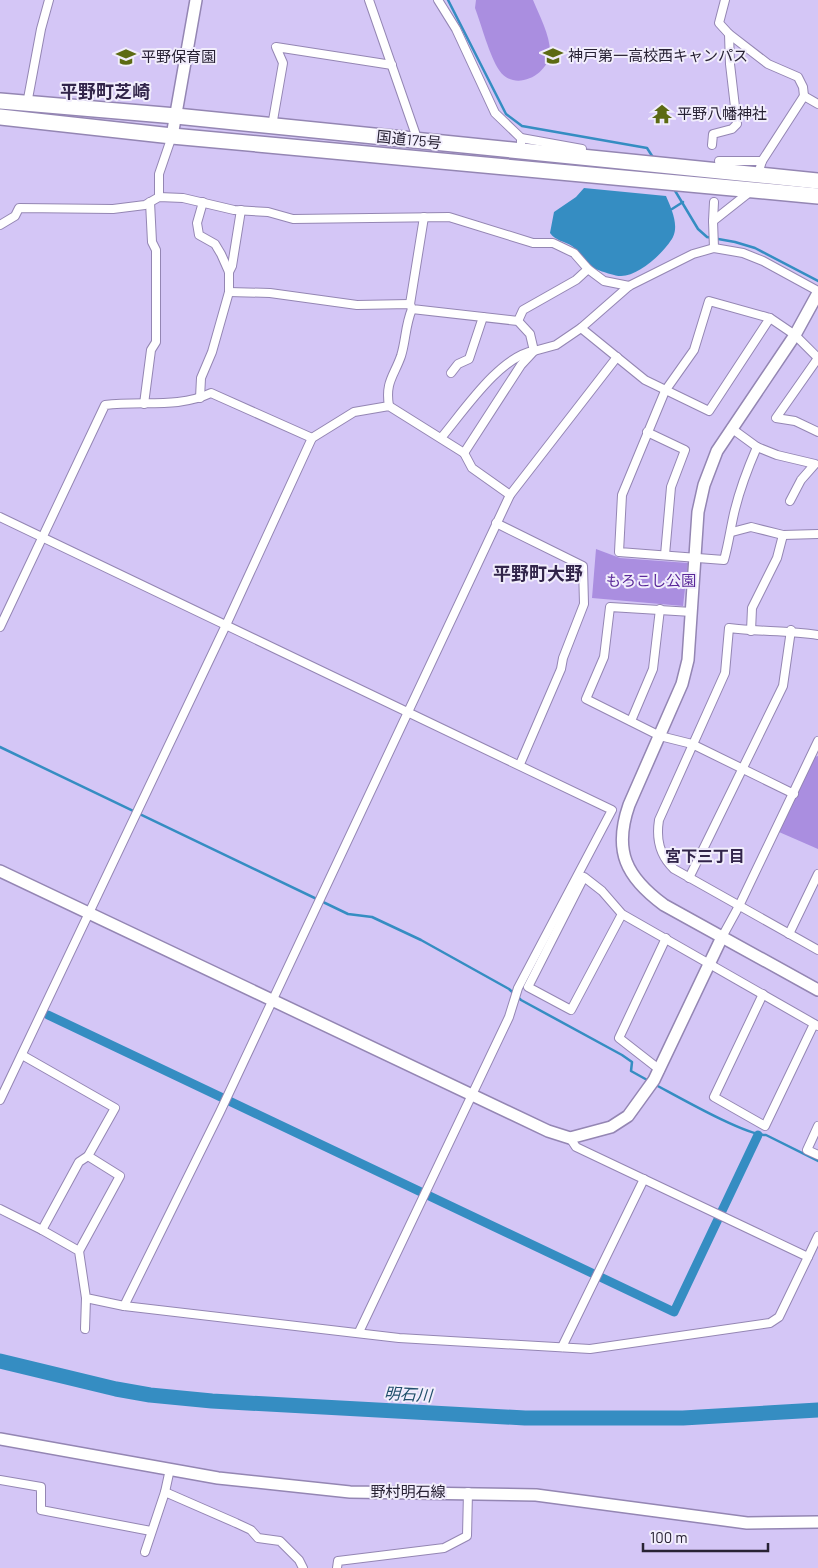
<svg xmlns="http://www.w3.org/2000/svg" width="818" height="1568" viewBox="0 0 818 1568" font-family="Barlow,'Noto Sans JP',sans-serif">
  <style>
    .green { fill: #aa8ee0 }
    .water { fill: #358dc2 }
    .lines { fill: none; stroke-linecap: round; stroke-linejoin: round }
    .stream { stroke: #358dc2; stroke-width: 2.5 }
    .canal { stroke: #358dc2; stroke-width: 9 }
    .river { stroke: #358dc2; stroke-width: 15 }
    .street-casing { stroke: #9486b3; stroke-width: 10 }
    .secondary-casing { stroke: #9486b3; stroke-width: 14 }
    .highway-casing { stroke: #9486b3; stroke-width: 18 }
    .street { stroke: #fff; stroke-width: 8 }
    .secondary { stroke: #fff; stroke-width: 11 }
    .highway { stroke: #fff; stroke-width: 15 }
    .labels { text-anchor: middle; stroke-width: 4; stroke-linejoin: round; paint-order: stroke }
    .poi-label { font-size: 15px; fill: #282234; stroke: #f1edfc; text-anchor: start }
    .street-label { font-size: 15px; fill: #282234; stroke: #f1edfc }
    .park-label { font-size: 15px; fill: #5a2899; stroke: #f1edfc }
    .neighbourhood-label { font-size: 16px; font-weight: bold; fill: #32254a; stroke: #f1edfc }
    .water-label { font-size: 16px; font-style: italic; fill: #214f6b; stroke: #f1edfc }
    .quarter-label { font-size: 18px; font-weight: bold; fill: #32254a; stroke: #f1edfc }
  </style>
  <rect width="100%" height="100%" fill="#d4c6f6"/>
  <g class="green">
    <path d="M476,0h57c6,15 17,35 17,52 -1,23 -36,41 -51,18 -9,-13 -18,-46 -24,-62z"/>
    <path d="M596,549l24,9 68,5 -5,43 -91,-8z"/>
    <path d="M818,756v93l-39,-17 35,-75z"/>
  </g>
  <path class="water" d="M584,188l82,8c5,12 13,28 7,41 -8,15 -36,41 -54,39 -3,0 -23,-6 -25,-8 -9,-5 -13,-16 -22,-22 -8,-5 -16,-5 -22,-13l4,-21 22,-15z"/>
  <g class="lines">
    <g class="stream">
      <path d="M448,0l58,114 16,12 125,22 7,11"/>
      <path d="M674,189l24,40 9,8 28,5 20,6 63,33"/>
      <path d="M672,209l11,-7"/>
      <path d="M0,747l348,167 24,3 49,23 88,49 12,11 101,55 10,7 -1,9 18,10"/>
      <path d="M654,1084c21,11 92,52 112,51l52,26"/>
    </g>
    <path class="canal" d="M48,1015l626,297 84,-177"/>
    <path class="river" d="M0,1361l116,28 34,6 62,6 313,17h158l135,-8"/>
    <defs>
      <g id="street">
        <path d="M369,0l49,141"/>
        <path d="M438,0l18,29 39,84 26,25v13"/>
        <path d="M729,34l39,30 30,13 5,10 1,9"/>
        <path d="M27,104l14,-75 8,-29"/>
        <path d="M272,126l11,-63 -7,-16 116,18"/>
        <path d="M521,138l61,11 -1,8"/>
        <path d="M712,145l1,-11 19,-5 5,-5 -7,-60 -1,-30 -10,-11 6,-23"/>
        <path d="M719,161h43"/>
        <path d="M758,174l4,-13 42,-65 14,8"/>
        <path d="M159,197v-23l13,-38"/>
        <path d="M713,221l1,-19"/>
        <path d="M0,225l15,-9 4,-8 94,1 32,-4 14,-8 24,1 51,12 34,2 25,7 156,-2 84,26h20l21,10 14,16 16,12 25,5"/>
        <path d="M714,248l-1,-27 38,-30"/>
        <path d="M229,272l3,-6 9,-56"/>
        <path d="M229,292l41,1 87,12 53,-1 2,5 106,12 12,13 4,17c-34,5 -71,61 -93,87"/>
        <path d="M410,304l14,-87"/>
        <path d="M518,321l5,-11 53,-30 12,-11"/>
        <path d="M581,328l64,52 64,31 61,-93"/>
        <path d="M818,358l-42,60 19,3 23,11"/>
        <path d="M451,373l7,-9 11,-5 14,-42"/>
        <path d="M200,398l1,-20 11,-26 17,-60v-20l-8,-18 -6,-10 -16,-9 -2,-12 6,-21"/>
        <path d="M144,404l7,-54 5,-8v-92l-4,-8 -2,-40"/>
        <path d="M389,406c-4,-24 5,-30 12,-50 5,-16 4,-30 11,-47"/>
        <path d="M731,428l26,19c-10,23 -19,47 -24,71 -3,14 -5,28 -9,42l-105,-8 3,-57 43,-104 29,-41 15,-49 61,17 25,17 23,23"/>
        <path d="M647,432l38,18 -14,37 -6,68"/>
        <path d="M757,447l20,8 38,9 -14,16 -11,21"/>
        <path d="M464,453l8,15 38,27"/>
        <path d="M0,517l612,293 -94,178 -9,29 -150,315"/>
        <path d="M496,523l87,43 1,38 -21,54 -2,11 -41,95"/>
        <path d="M732,532l19,-5 32,8 35,-1"/>
        <path d="M692,612l-82,-5 -6,50 -18,42 74,37 32,8 102,50"/>
        <path d="M0,627l105,-222c36,-5 72,4 106,-12l101,45"/>
        <path d="M751,631l1,-23 25,-50 6,-23"/>
        <path d="M818,635c-30,-5 -59,-3 -89,-7l-4,45 -66,147c-3,19 0,35 15,49l144,81"/>
        <path d="M631,721l22,-52 7,-60"/>
        <path d="M689,878l94,-192 8,-56"/>
        <path d="M622,914l-51,96 -43,-23 56,-110 18,14 20,23 196,112"/>
        <path d="M789,934l29,-60"/>
        <path d="M722,937l17,-31 79,-165"/>
        <path d="M763,994l-49,103 51,29 49,-102"/>
        <path d="M22,1055l93,53 -27,48 32,20 -41,75"/>
        <path d="M660,1070l-41,-32 47,-100"/>
        <path d="M0,1100l226,-475 86,-187 42,-26 35,-6 75,47 57,-88 13,-14 22,-6 25,-17 48,-42 64,-32 21,-6 29,5 20,8 55,30"/>
        <path d="M818,1126l-11,24 11,5"/>
        <path d="M0,1209l42,21 37,21 7,47 38,8 275,32 191,11 180,-26 9,-6 29,-60 -232,-110 -6,-9"/>
        <path d="M42,1230l37,-68 9,-6"/>
        <path d="M808,1257l10,-21"/>
        <path d="M124,1306l96,-194 290,-617 107,-138"/>
        <path d="M85,1329l1,-31"/>
        <path d="M562,1347l82,-168"/>
        <path d="M0,1480l41,7v23l110,21"/>
        <path d="M165,1492l71,31 15,7 7,8 22,3 19,19 4,8"/>
        <path d="M145,1552l20,-60 5,-23"/>
        <path d="M337,1568l1,-7 106,-13 23,-12 1,-44"/>
      </g>
      <g id="secondary">
        <path d="M172,136l24,-136"/>
        <path d="M818,293l-23,42 -78,116 -13,34 -6,27 -10,148 -6,24 -53,121c-16,46 -3,72 35,100l154,85"/>
        <path d="M0,871l548,260 22,7 41,-11 17,-11 26,-36 68,-143"/>
        <path d="M0,1439l218,39 132,14 186,3 211,28 71,-1"/>
      </g>
      <g id="highway">
        <path d="M0,101l176,15 642,65"/>
        <path d="M0,117l172,19 646,60"/>
      </g>
    </defs>
    <use href="#street" class="street-casing"/>
    <use href="#secondary" class="secondary-casing"/>
    <use href="#highway" class="highway-casing"/>
    <use href="#street" class="street"/>
    <use href="#secondary" class="secondary"/>
    <use href="#highway" class="highway"/>
  </g>
  <defs>
    <symbol id="school-bare" viewBox="-9 -9 18 18"><path d="M0-5L7-2L0 1L-7-2ZM-4 1L0 2.5L4 1V4Q0 6-4 4Z" fill="#5c6a13" stroke="#f1edfc" stroke-width="2.5" paint-order="stroke"/></symbol>
    <symbol id="temple-bare" viewBox="-9 -9 18 18"><path d="M0-6L5-2H3V0L6.5 2.5H4V6H1.5V3h-3V6H-4V2.5H-6.5L-3 0V-2H-5Z" fill="#5c6a13" stroke="#f1edfc" stroke-width="2.5" paint-order="stroke"/></symbol>
  </defs>
  <g fill-rule="evenodd">
    <use href="#school-bare" x="539" y="42" width="28" height="28"/>
    <use href="#school-bare" x="112" y="43" width="28" height="28"/>
    <use href="#temple-bare" x="648" y="100" width="28" height="28"/>
  </g>
  <g class="labels">
    <g class="poi-label">
      <text x="568" y="61">神戸第一高校西キャンパス</text>
      <text x="141" y="62">平野保育園</text>
      <text x="677" y="119">平野八幡神社</text>
    </g>
    <g class="street-label">
      <text transform="translate(409 140) rotate(6)" y="5">国道175号</text>
      <text x="408" y="1497">野村明石線</text>
    </g>
    <g class="park-label">
      <text x="651" y="586">もろこし公園</text>
    </g>
    <g class="neighbourhood-label">
      <text x="705" y="862">宮下三丁目</text>
    </g>
    <g class="water-label">
      <text transform="translate(408 1394) rotate(3)" y="6">明石川</text>
    </g>
    <g class="quarter-label">
      <text x="105" y="98">平野町芝崎</text>
      <text x="538" y="580">平野町大野</text>
    </g>
  </g>
  <path d="M643 1543v8h125v-8" fill="none" stroke="#282234" stroke-width="2.5"/>
  <text x="650" y="1543" font-size="15" fill="#282234" stroke="#f1edfc" stroke-width="4" paint-order="stroke">100 m</text>
</svg>
